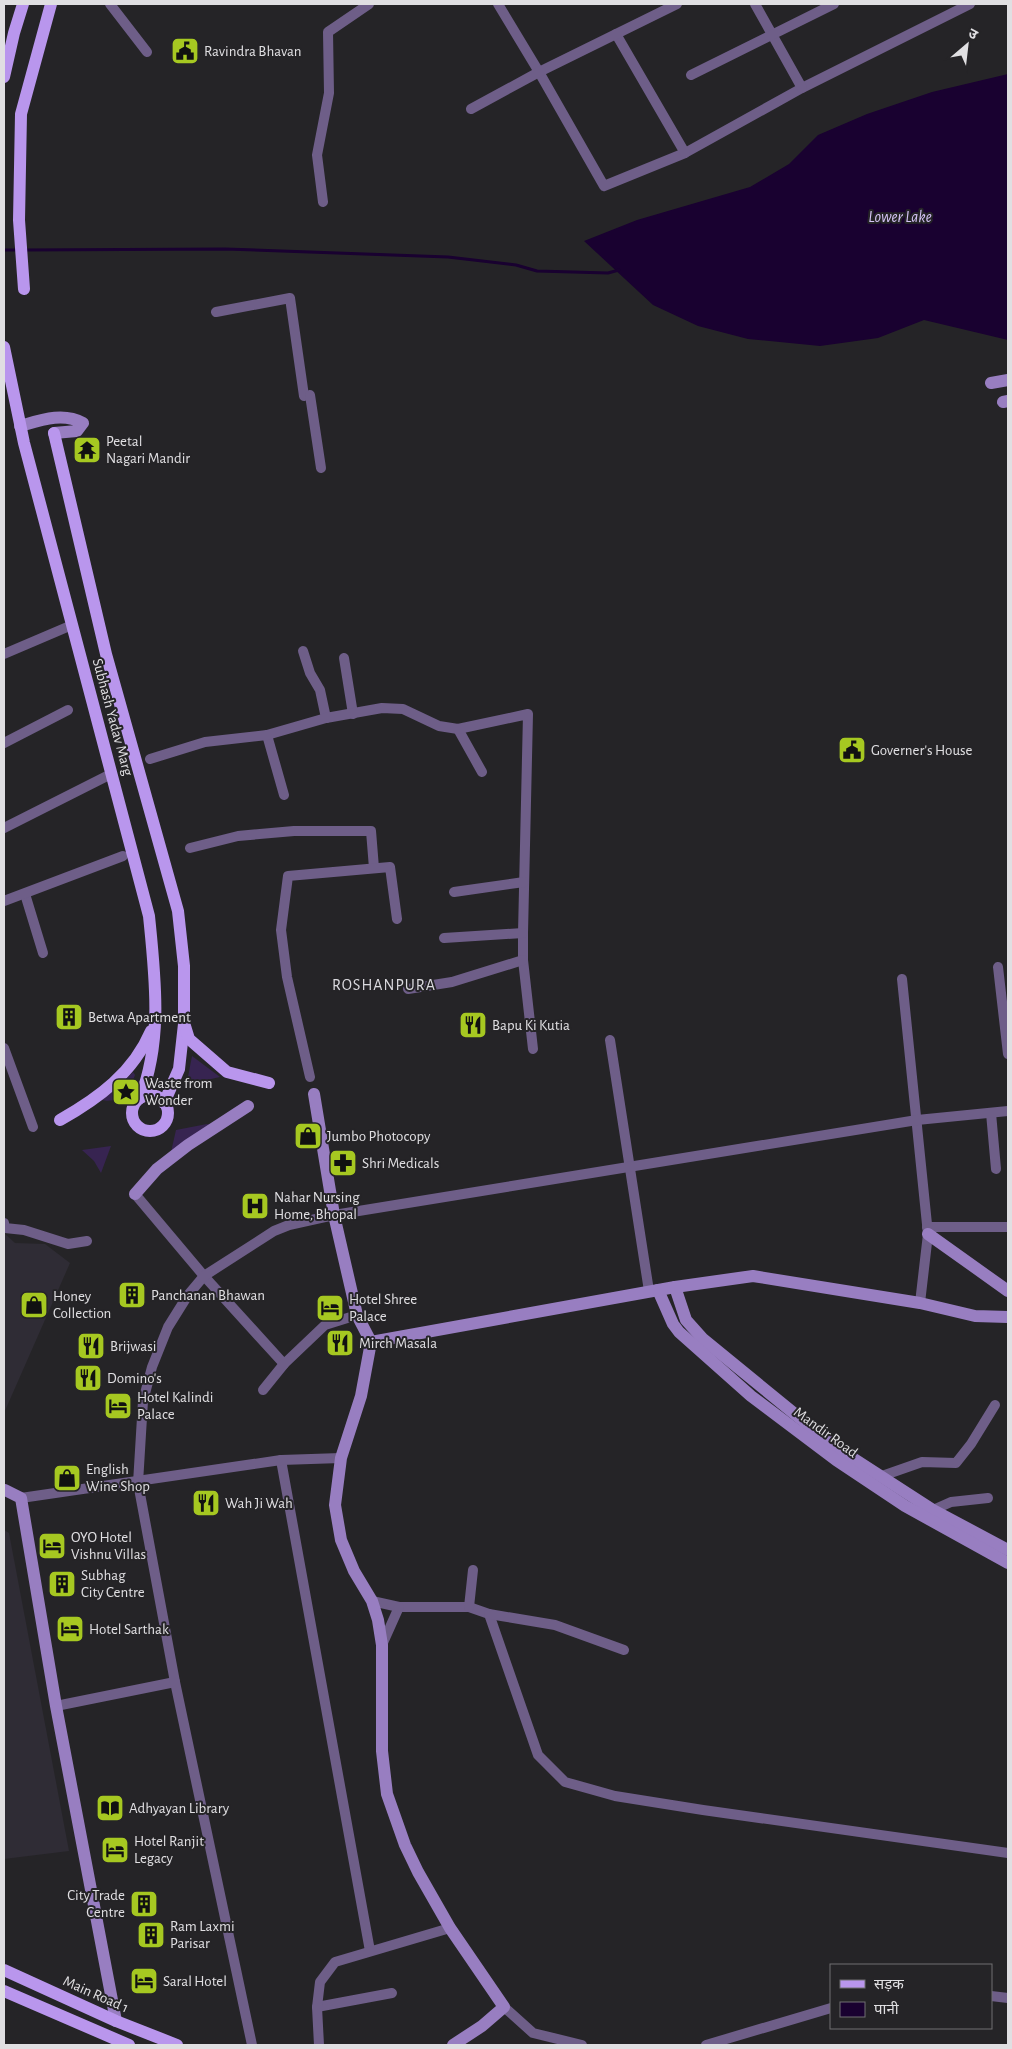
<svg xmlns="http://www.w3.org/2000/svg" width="1012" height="2049" viewBox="0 0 1012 2049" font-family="'Alegreya Sans','Noto Sans Devanagari',sans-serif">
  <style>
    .built { fill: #2f2c35 }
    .green { fill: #372451 }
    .water { fill: #190130 }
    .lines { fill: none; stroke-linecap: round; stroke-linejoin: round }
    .stream { stroke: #190130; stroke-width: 3 }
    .street { stroke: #6e5e88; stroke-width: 10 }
    .secondary { stroke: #987ec1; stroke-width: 12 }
    .primary { stroke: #b996ed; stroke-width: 12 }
    .labels { text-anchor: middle; stroke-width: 4; stroke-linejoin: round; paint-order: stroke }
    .poi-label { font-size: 15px; fill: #e0dfe2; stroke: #252427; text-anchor: start }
    .street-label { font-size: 15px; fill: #e0dfe2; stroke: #252427 }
    .water-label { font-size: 16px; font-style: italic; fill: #d5c3f6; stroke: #252427 }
    .neighbourhood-label { font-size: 16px; letter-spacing: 1px; fill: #dbdadf; stroke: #252427 }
  </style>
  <rect width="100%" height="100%" fill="#252427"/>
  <g class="built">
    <path d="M4,1233l11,10 30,1 25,19 -66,150z"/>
    <path d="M4,1530l5,3 60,318 -65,8z"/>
  </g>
  <g class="green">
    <path d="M192,1056l28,21 -31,7 -2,-2z"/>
    <path d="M133,1072l2,3 -8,20c-7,4 -17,7 -25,5l20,-16z"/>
    <path d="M207,1124l4,1 -40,27 5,-22z"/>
    <path d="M111,1146l-10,27 -7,-12 -12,-11z"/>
  </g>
  <path class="water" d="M1008,74v266l-84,-20 -46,18 -58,8 -72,-7 -50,-13 -45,-21 -69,-64 53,-21 113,-33 39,-23 29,-29 49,-21 65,-22z"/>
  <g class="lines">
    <g class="stream">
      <path d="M4,250h14"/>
      <path d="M24,250l201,-1 223,8 68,8 21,6 71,2 11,-3"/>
    </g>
    <g class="street">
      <path d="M110,4l37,48"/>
      <path d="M498,4l41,68 65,114 81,-33 117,-65 168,-84"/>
      <path d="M755,4l47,84"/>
      <path d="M616,34l69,119"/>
      <path d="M691,75l143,-71"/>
      <path d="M471,109l68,-37 138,-68"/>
      <path d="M323,202l-6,-47 12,-62 -1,-61 41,-28"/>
      <path d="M216,312l74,-14 14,98"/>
      <path d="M310,395l11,73"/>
      <path d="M303,651l7,22 10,17 6,28"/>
      <path d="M4,654l68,-29"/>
      <path d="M344,658l9,56"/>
      <path d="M458,729l24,43"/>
      <path d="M267,735l17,60"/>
      <path d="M4,743l64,-33"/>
      <path d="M150,759l55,-17 62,-7 59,-17 56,-10 21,1 36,17 19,3 70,-15 -5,219v27l10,89"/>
      <path d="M4,828l107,-54"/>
      <path d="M190,848l48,-12 56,-5h77l3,37"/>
      <path d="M454,892l70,-10"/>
      <path d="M25,894l18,59"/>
      <path d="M4,901l119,-45"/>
      <path d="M444,938l79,-5"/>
      <path d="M998,967l10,87"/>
      <path d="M902,979l26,255 -8,69"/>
      <path d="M408,989l44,-7 71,-22"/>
      <path d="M610,1040l39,251"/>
      <path d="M4,1048l29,79"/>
      <path d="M310,1077l-23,-100 -6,-47 7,-54 102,-9 7,52"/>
      <path d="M991,1113l5,56"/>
      <path d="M135,1194l69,82 80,88"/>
      <path d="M4,1223l1,5 19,2 44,14 19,-3"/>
      <path d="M927,1227h81"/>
      <path d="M263,1390l21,-26 41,-39 32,-10"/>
      <path d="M281,1460l89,491"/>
      <path d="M882,1476l40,-14 34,1 15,-19 24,-39"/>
      <path d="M21,1498l260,-38 60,-2"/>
      <path d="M933,1510l18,-8 37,-4"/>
      <path d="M372,1601l27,6h70l20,7 49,141 27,27 50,14 88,14 305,43"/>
      <path d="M469,1607l4,-37"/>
      <path d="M489,1614l66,11 69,25"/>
      <path d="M382,1645l17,-38"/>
      <path d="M56,1706l119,-24"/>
      <path d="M991,1996l17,2"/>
      <path d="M317,2007l75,-14"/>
      <path d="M504,2007l29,26 49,12"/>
      <path d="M252,2045l-77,-363 -37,-199 5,-82 9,-34 16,-40 20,-32 16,-19 70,-45 15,-6 45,-10 583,-95 91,-9"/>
      <path d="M319,2045l-2,-38 3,-25 15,-20 115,-34"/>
      <path d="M706,2045l125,-37"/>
    </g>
    <g class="secondary">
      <path d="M991,383l17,-3"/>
      <path d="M1003,402l5,-1"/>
      <path d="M20,426c21,-6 43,-14 63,-3l-6,8 -23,2"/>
      <path d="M314,1094l20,121 23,100 14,27 -10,54 -20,62 -6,47 6,35 13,31 18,30 6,19 4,25v106l5,43 18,51 13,27 32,56 54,79 -22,19 -29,19"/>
      <path d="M135,1194l22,-25 31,-24 60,-39"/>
      <path d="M928,1234l80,57"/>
      <path d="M675,1287l11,33 17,19 131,107 99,64 75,40"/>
      <path d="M658,1290l15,34 6,8 72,64 85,64 69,46 103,57"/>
      <path d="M371,1342l304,-55 78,-11 167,27 55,13 33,1"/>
      <path d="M5,1490l16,8 35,208 60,315"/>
    </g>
    <g class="primary">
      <path d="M4,77l10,-44 9,-29"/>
      <path d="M24,289l-5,-69 2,-106 30,-110"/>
      <path d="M4,347l20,96 125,473c6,60 14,125 -9,182"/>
      <path d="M54,433l52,221 72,257 6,55v58l-5,45 -15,34"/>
      <path d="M185,1026l4,13 38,33 42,11"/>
      <circle cx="150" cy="1113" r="18"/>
      <path d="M60,1120c39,-22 73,-47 91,-89"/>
      <path d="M4,1970l112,51 61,24"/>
      <path d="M4,1991l125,54"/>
    </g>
  </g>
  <defs>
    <symbol id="civic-square" viewBox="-11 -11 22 22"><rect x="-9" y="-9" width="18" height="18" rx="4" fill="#a6c821" stroke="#252427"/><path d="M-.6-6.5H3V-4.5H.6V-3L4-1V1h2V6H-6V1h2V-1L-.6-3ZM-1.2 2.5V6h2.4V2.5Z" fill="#111"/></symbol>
    <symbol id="temple-square" viewBox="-11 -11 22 22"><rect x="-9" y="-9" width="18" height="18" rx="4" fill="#a6c821" stroke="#252427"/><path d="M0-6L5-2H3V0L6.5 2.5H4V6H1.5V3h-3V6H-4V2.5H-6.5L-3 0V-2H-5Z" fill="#111"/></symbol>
    <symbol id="building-square" viewBox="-11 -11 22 22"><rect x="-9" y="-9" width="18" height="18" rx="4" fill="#a6c821" stroke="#252427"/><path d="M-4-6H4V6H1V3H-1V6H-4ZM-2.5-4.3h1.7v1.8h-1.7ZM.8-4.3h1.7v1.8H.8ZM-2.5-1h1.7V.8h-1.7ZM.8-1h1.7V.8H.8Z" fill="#111"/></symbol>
    <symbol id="restaurant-square" viewBox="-11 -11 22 22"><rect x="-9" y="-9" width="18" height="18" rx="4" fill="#a6c821" stroke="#252427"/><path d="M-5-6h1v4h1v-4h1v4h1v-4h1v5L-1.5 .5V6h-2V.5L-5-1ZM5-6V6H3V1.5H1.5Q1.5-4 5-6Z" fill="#111"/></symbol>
    <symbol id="sight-square" viewBox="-11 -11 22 22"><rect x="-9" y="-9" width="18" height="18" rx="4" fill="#a6c821" stroke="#252427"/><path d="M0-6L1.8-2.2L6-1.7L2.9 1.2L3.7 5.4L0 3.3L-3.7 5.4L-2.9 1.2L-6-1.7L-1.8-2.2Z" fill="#111"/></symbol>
    <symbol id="shop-square" viewBox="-11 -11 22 22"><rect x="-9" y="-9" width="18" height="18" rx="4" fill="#a6c821" stroke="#252427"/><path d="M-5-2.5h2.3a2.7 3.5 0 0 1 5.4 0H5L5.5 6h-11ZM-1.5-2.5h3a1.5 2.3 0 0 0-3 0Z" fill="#111"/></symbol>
    <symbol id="pharmacy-square" viewBox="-11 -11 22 22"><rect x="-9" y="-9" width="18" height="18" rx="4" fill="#a6c821" stroke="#252427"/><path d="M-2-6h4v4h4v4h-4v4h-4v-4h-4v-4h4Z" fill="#111"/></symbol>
    <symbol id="hospital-square" viewBox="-11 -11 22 22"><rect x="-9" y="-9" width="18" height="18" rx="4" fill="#a6c821" stroke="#252427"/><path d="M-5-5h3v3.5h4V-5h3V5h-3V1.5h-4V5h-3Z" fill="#111"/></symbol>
    <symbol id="hotel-square" viewBox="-11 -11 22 22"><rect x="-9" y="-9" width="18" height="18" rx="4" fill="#a6c821" stroke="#252427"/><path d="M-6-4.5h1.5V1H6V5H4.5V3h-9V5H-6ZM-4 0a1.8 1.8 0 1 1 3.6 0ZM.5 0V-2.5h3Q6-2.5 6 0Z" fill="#111"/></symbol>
    <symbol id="library-square" viewBox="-11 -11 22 22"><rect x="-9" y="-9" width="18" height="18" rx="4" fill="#a6c821" stroke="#252427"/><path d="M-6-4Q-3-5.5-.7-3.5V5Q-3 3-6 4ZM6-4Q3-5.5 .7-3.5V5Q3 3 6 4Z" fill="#111"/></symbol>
  </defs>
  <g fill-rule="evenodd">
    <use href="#civic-square" x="169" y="35" width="32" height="32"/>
    <use href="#temple-square" x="71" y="434" width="32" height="32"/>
    <use href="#civic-square" x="836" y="734" width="32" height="32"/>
    <use href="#building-square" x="53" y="1001" width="32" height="32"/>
    <use href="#restaurant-square" x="457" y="1009" width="32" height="32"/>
    <use href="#sight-square" x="110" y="1076" width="32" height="32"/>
    <use href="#shop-square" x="292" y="1120" width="32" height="32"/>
    <use href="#pharmacy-square" x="327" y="1147" width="32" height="32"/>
    <use href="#hospital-square" x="239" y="1190" width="32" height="32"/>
    <use href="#building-square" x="116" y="1279" width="32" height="32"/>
    <use href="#shop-square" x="18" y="1289" width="32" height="32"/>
    <use href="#hotel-square" x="314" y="1292" width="32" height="32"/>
    <use href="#restaurant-square" x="324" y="1327" width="32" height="32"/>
    <use href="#restaurant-square" x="75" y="1330" width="32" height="32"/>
    <use href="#restaurant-square" x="72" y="1362" width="32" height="32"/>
    <use href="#hotel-square" x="102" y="1390" width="32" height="32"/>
    <use href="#shop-square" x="51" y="1462" width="32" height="32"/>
    <use href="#restaurant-square" x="190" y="1487" width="32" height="32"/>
    <use href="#hotel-square" x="36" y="1530" width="32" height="32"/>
    <use href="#building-square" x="46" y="1568" width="32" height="32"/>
    <use href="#hotel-square" x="54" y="1613" width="32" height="32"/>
    <use href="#library-square" x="94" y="1792" width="32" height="32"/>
    <use href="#hotel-square" x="99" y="1834" width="32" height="32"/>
    <use href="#building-square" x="128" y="1888" width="32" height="32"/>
    <use href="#building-square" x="135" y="1919" width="32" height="32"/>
    <use href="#hotel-square" x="128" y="1965" width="32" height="32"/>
  </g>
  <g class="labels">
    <g class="poi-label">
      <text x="204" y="56">Ravindra Bhavan</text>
      <text x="106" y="446">Peetal<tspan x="106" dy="17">Nagari Mandir</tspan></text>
      <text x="871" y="755">Governer's House</text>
      <text x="88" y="1022">Betwa Apartment</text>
      <text x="492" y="1030">Bapu Ki Kutia</text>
      <text x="145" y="1088">Waste from<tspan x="145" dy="17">Wonder</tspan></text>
      <text x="327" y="1141">Jumbo Photocopy</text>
      <text x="362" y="1168">Shri Medicals</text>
      <text x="274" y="1202">Nahar Nursing<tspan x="274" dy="17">Home, Bhopal</tspan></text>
      <text x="151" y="1300">Panchanan Bhawan</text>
      <text x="53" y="1301">Honey<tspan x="53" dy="17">Collection</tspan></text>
      <text x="349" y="1304">Hotel Shree<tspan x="349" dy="17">Palace</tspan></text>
      <text x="359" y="1348">Mirch Masala</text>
      <text x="110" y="1351">Brijwasi</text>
      <text x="107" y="1383">Domino's</text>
      <text x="137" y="1402">Hotel Kalindi<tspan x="137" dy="17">Palace</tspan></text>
      <text x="86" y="1474">English<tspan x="86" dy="17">Wine Shop</tspan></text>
      <text x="225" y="1508">Wah Ji Wah</text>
      <text x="71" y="1542">OYO Hotel<tspan x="71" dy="17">Vishnu Villas</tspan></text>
      <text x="81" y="1580">Subhag<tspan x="81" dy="17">City Centre</tspan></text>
      <text x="89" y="1634">Hotel Sarthak</text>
      <text x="129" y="1813">Adhyayan Library</text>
      <text x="134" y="1846">Hotel Ranjit<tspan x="134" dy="17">Legacy</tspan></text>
      <text x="125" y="1900" text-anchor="end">City Trade<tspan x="125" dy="17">Centre</tspan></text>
      <text x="170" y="1931">Ram Laxmi<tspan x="170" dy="17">Parisar</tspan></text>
      <text x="163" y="1986">Saral Hotel</text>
    </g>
    <g class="street-label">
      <text transform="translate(113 717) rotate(75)" y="5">Subhash Yadav Marg</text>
      <text transform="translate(826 1432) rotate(36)" y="5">Mandir Road</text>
      <text transform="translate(96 1994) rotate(24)" y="5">Main Road 1</text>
    </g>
    <g class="water-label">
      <text x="900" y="222">Lower Lake</text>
    </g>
    <g class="neighbourhood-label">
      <text x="384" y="990">ROSHANPURA</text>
    </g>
  </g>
  <rect width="1012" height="2049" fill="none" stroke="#e0dfe2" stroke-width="10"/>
  <rect x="830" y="1964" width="162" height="65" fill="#252427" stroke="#706f72"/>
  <rect x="840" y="1980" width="25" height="8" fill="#b996ed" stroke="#706f72"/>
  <text x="874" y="1989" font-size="15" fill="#e0dfe2">सड़क</text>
  <rect x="840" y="2002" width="25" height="15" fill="#190130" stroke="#706f72"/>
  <text x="874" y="2014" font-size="15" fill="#e0dfe2">पानी</text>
  <g transform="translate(967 45) rotate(28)" stroke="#252427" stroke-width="4" paint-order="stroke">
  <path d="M0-4L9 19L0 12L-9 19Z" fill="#e0dfe2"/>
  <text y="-8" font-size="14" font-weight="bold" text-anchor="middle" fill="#e0dfe2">उ</text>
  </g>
</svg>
